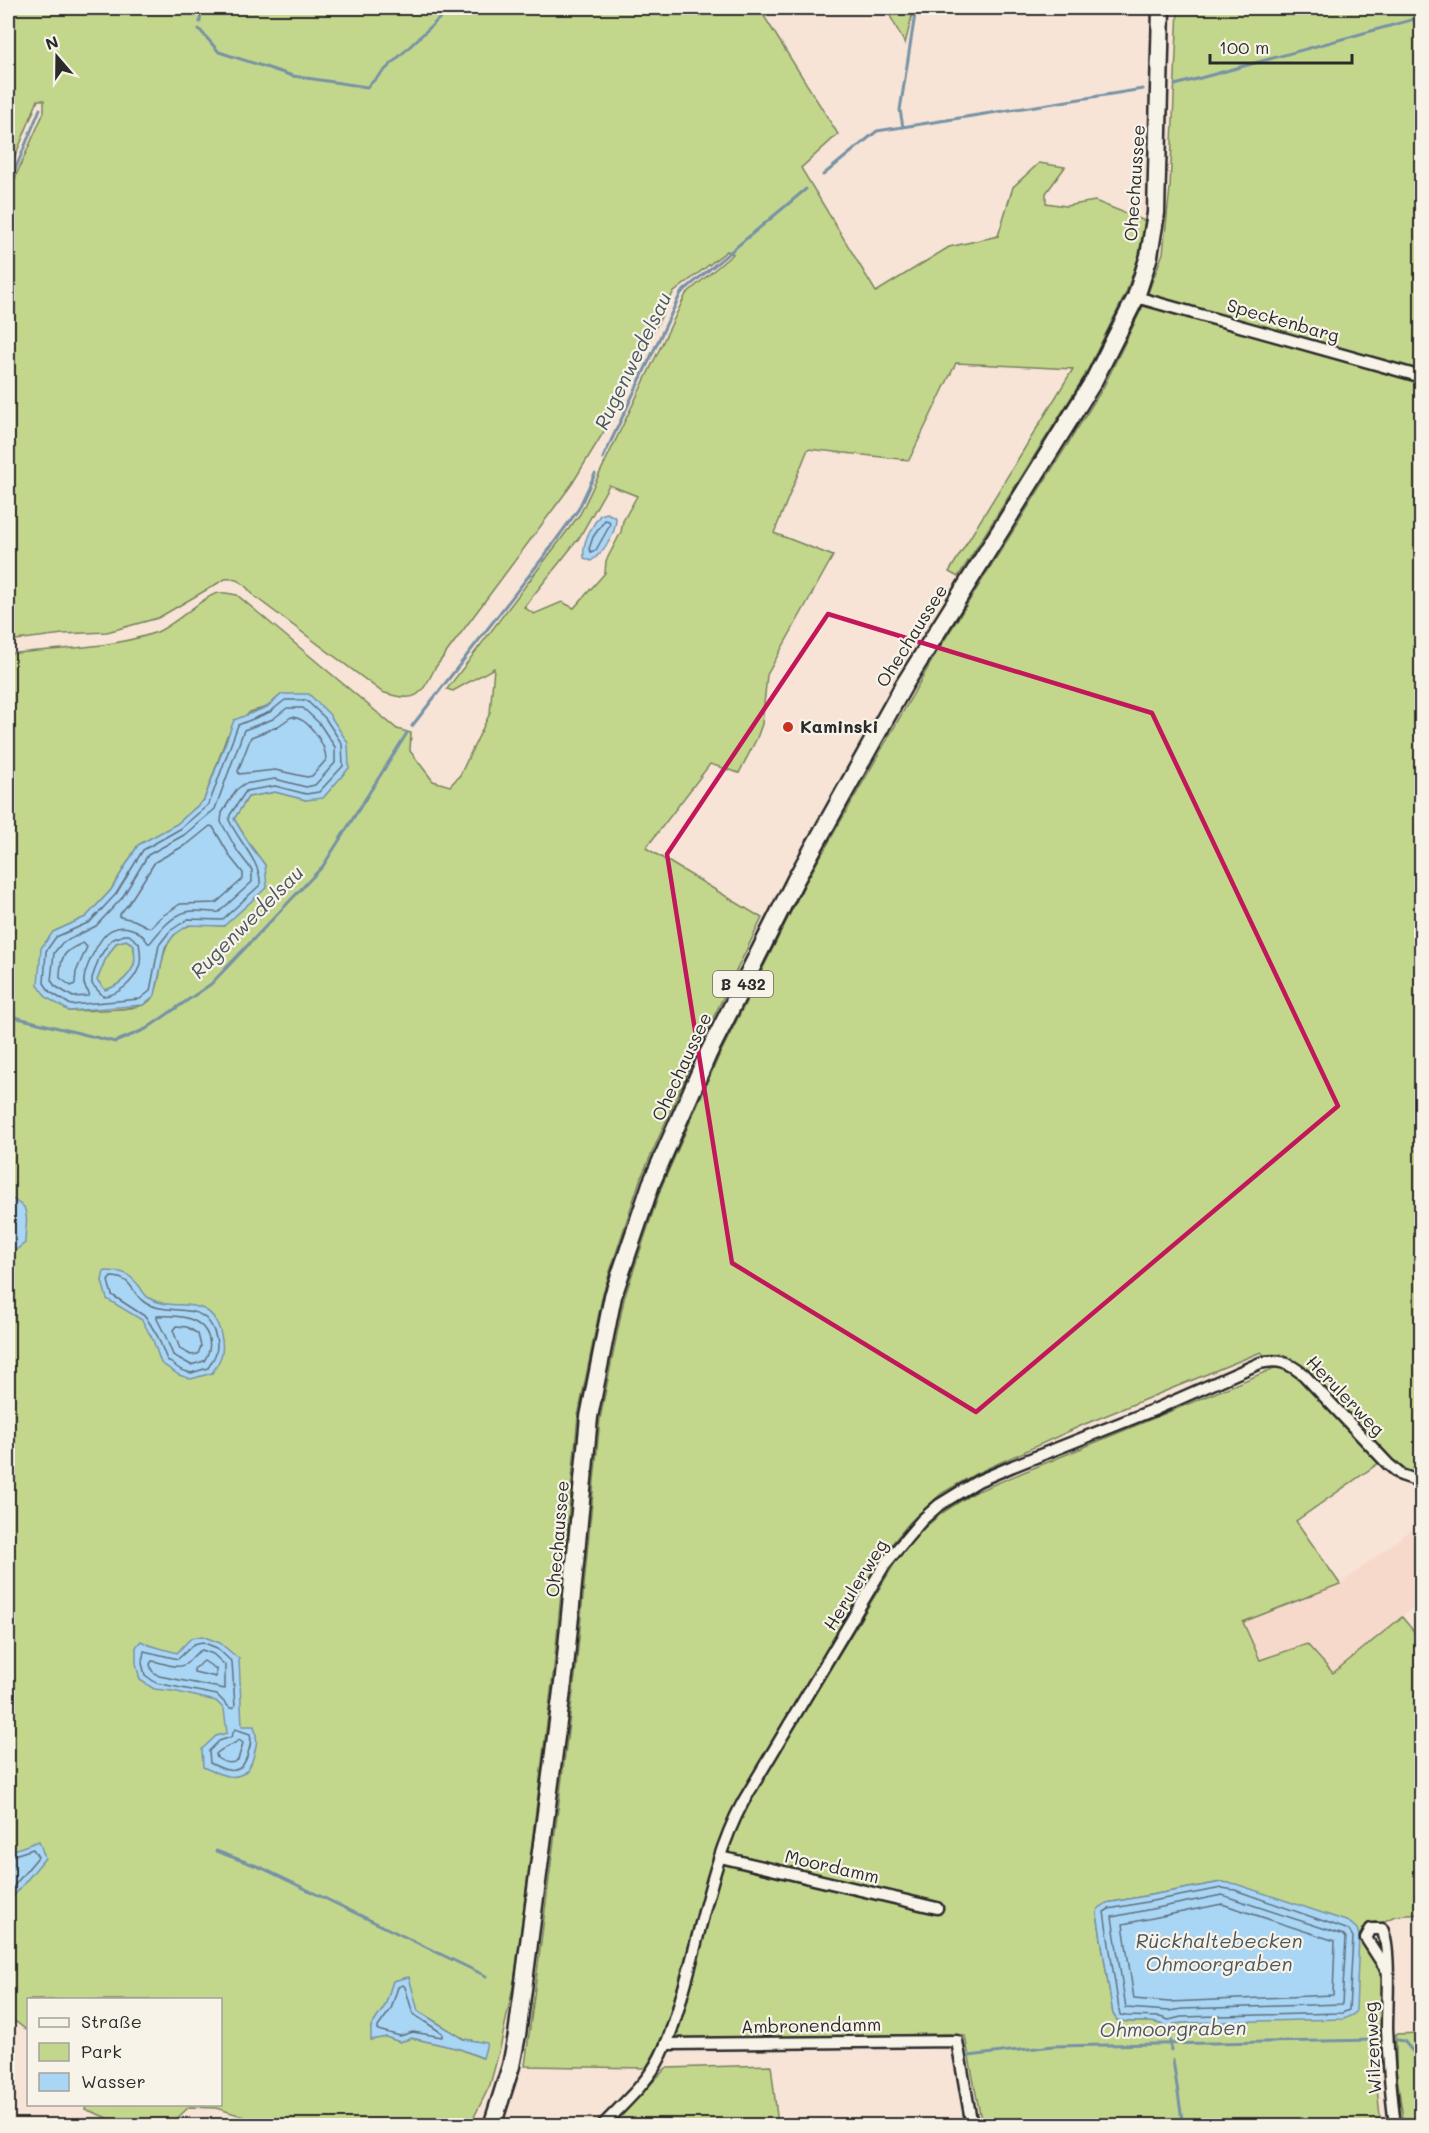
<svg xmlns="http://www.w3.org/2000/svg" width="1429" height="2133" viewBox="0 0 1429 2133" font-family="Mali,sans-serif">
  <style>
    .built { fill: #f7d9cb }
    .green { fill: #c3d78c; stroke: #77815c; stroke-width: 1.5; fill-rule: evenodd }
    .water { fill: #aad6f6; stroke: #7792a5; stroke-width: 1.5; fill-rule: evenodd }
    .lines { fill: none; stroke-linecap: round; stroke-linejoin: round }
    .shore { stroke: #5e6f7c; stroke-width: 1.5 }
    .stream { stroke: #7792a5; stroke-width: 3 }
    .street-casing { stroke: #2b2b2b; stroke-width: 15 }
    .primary-casing { stroke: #2b2b2b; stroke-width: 21 }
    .street { stroke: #f7f3e8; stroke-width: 10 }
    .primary { stroke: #f7f3e8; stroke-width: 16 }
    .marked { fill: none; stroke: #c2185b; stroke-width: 4.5; stroke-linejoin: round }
    .poi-dot { fill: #c8321e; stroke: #f7f3e8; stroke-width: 2 }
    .labels { text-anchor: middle; stroke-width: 4.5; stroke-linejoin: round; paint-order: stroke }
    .shield { fill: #f7f3e8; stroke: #686764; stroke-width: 1.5 }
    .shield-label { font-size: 16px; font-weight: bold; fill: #2b2b2b }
    .street-label { font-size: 18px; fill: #2b2b2b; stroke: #f7f3e8 }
    .poi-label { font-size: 18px; font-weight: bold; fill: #2b2b2b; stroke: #f7f3e8; text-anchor: start }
    .water-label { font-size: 20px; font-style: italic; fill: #4b565e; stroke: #f7f3e8 }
  </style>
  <rect width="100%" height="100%" fill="#f7e4d7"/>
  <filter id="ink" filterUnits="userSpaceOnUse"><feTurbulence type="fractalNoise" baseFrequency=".0167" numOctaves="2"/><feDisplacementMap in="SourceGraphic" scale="12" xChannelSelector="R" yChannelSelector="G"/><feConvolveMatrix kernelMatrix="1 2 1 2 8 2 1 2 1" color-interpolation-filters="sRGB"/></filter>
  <g filter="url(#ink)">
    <path class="built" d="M1421,1522v79l-88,72 -26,-29 -47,16 -17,-38 97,-38z"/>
    <g class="green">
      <path d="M8,8h681l4,7 45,-7h21l79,126 -37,34 75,124 73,-45 49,-11 15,-49 26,-24 26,4 -19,26v10l20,3 29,-5 50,20 -6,34 -13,38 -42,84 -126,200 -9,-5 124,-203 -117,-6 -47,97 -101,-11 -34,84 59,23 -66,119 -5,49 -5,14 -18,35 -29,-9 -64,84 116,70 -64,131 -58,131 -37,113 -25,123 -24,251 -39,310 -14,67 -11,41 -20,40h-199l-55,-17 -27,-1 -19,18h-45l-40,-16 2,-5h133v-104h-192v31l-12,-9 -8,4v-1372c49,-6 102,-5 149,-22 18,-7 49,-38 62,-39 6,-1 13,1 18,2l160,134 14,4 -1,18 23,30 17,5 10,-11 30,-62 4,-45 -41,23 -6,-2 133,-175 106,-220 47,-40 -6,-3 -54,42 -70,140 -31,51 -137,184c-15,30 -19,35 -53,24l-128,-96c-8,-10 -15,-19 -29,-17l-67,39 -51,14 -44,2 -55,7v-439l9,-29 27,-61v-12h-6l-30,74zM609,485l28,11 -14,25 -2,11 -15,29 -1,12 -31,35 -12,-6 -28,12 -10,-7 55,-69zM282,694l24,106 -31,-8 -27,5 -14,22 16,26 15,20 -41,61c-10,0 -27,-4 -36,0 -39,15 -18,68 -45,79 -14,6 -57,5 -74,6l-16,-79 33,-15 25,-27 27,-45 39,-21 27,-24 23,-64 23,-24 17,-5zM385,2006l33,5 46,28 22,4 -4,15 -22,-9 -48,-11 -12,4 -14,-5 -15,-10z"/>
      <path d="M886,8h28l-9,36z"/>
      <path d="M1178,8h243v1480l-42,-25 -83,58 44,63 -97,38 17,38 47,-16 26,29 69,-56 19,23v274l-26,2 -14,7 -7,-1 -10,7 -2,7 19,34 2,9 2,72h-12l8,74h-399l-17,-89 -16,-2 -274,5 51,-186 18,-42 163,-268 35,-30 31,-20 302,-125 -14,-16 -176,72 -108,49 -35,20 -32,29 -24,29 -154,259 -15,39 -54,189 -17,30 -121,-2 51,-397 24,-250 24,-120 37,-111 57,-130 87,-174 132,-232 166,-264 40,-82 20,-53 7,-65zM1222,1882l-40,141 -8,1 -4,5c-14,-12 -36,-4 -53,-9l-4,-6 -16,-101 10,-10z"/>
      <path d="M126,940l8,5c0,6 2,14 0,20 -5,12 -17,22 -29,25l-8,-10 8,-20 11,-17z"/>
      <path d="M1421,2033v92h-17l-8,-55v-36z"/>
      <path d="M771,2065l7,60h-166l54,-57z"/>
    </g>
    <g class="water">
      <path d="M607,513l9,5c0,16 -12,34 -25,43l-7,-3c-2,-17 7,-30 16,-43z"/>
      <path d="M282,694h27l20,20 19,29 1,25 -26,30 -17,2 -31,-8 -27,5 -14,22 16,26 15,20 2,22 -43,39 -35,-1 -15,10 -9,12 -10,48 -12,10 -74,6 -23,-14 -8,-12 3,-37 12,-16 33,-15 25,-27 27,-45 39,-21 27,-24 30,-80 33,-13zM126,940l8,5c0,6 2,15 0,20 -5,12 -17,22 -29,25l-8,-10 8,-20 11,-17z"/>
      <path d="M8,1196l16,11c5,12 1,23 1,36l-12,9 -5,1z"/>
      <path d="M104,1271c19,0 24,1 36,16 2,3 5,9 9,11 25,16 62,-8 72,37 4,16 0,25 -9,38l-21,6 -12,-4 -18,-12 -8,-23 -11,-20 -35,-21 -5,-18z"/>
      <path d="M202,1636l18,7 19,16 3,67h12c4,14 3,18 -1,32 -8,28 -31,18 -50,9l-1,-18 14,-13 11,-3 -3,-24 -8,-8 -43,-10 -19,-2 -14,-9 -4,-17v-16l5,-6 8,4 28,8 14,-15z"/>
      <path d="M39,1841l6,17 -37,45v-51z"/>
      <path d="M1222,1882l14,2 113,38 8,7 2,6 -3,75 -2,4 -10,5 -162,4 -8,1 -4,5c-14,-12 -36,-4 -53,-9l-4,-6 -16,-101 1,-4 9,-6z"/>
      <path d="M409,1977l9,34 45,28 24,4 -4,15 -23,-9 -48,-11 -12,4 -14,-5 -15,3v-13l14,-21 8,-25z"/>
    </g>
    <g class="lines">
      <g class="shore">
        <path d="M605,520l4,1 1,4 -14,25 -5,2 -2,-3 4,-12z"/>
        <path d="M285,700h21l19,18 17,26 1,22 -24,26 -13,2 -31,-8 -29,5 -16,24 -1,5c9,21 33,43 31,65l-38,35 -34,-1 -18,12 -11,14 -9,46 -10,8 -69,6 -21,-13 -6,-9 2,-32 10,-14 34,-15 26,-28 27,-44 37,-21 29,-25 29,-79 32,-13z"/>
        <path d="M287,708h16l16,15 16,24v16l-20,22 -9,2 -31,-8 -31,5 -8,6 -14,23 -1,9 17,30 14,18v12l-33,30c-10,1 -23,-3 -33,0 -15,4 -27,20 -36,31h-2c-8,-15 -27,-21 -41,-10 -8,7 -23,36 -23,47 -1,5 2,9 5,13l-1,3 -15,1 -18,-11 -4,-6 3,-27 8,-10 34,-17 26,-28 26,-43 36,-20 31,-26 29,-79 29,-11z"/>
        <path d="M291,717c17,0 35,27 35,43l-14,16 -5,1 -32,-7 -36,4 -1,-3 13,-34 26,-10z"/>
        <path d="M210,826l3,1 18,31 12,15v6l-27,24 -36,1 -19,13 -11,11 -16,-8 -14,-3v-3l9,-11 26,-41 34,-19z"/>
        <path d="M124,935h5l10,8c1,6 3,17 0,24 -5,14 -21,29 -36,29l-11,-12v-6l7,-20 12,-18z"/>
        <path d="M83,943l4,4 -11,25 -1,12 -4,2 -11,-8c0,-22 4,-27 23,-35z"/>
        <path d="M111,1277c23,0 20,18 36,27 26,13 60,-6 69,34 3,12 -1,19 -8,30l-17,5 -10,-3 -14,-10 -9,-23 -12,-20 -34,-22 -4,-14z"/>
        <path d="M157,1316c20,-1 46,0 52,23 2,9 0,15 -5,22l-13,4 -18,-10 -8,-20 -8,-16z"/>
        <path d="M176,1326l11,1 11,7 3,12 -3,8 -7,1 -11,-6 -7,-19z"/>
        <path d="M202,1642l15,6 15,14 3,44 -2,2h-3l-13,-13 -61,-12 -11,-8 -3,-12 2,-12 34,8 16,-15z"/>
        <path d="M202,1650l11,4 12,11v24l-66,-13 -7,-5 -2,-7 2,-3c11,1 25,10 35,2 5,-5 8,-10 15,-13z"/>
        <path d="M204,1661l12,8v8l-22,-5v-3z"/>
        <path d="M235,1729l15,5c2,7 0,13 -2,19 -6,24 -21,19 -38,10l-1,-12 10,-10 12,-4z"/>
        <path d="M239,1740l4,3 -5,17c-7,5 -15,2 -21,-2l-1,-4c7,-7 16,-8 23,-14z"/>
        <path d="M8,1857l25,-8 5,8 -30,36"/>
        <path d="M1222,1888l13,2 114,40 4,7 -4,73 -7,3 -161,4 -12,3 -9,-3 -34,-1 -6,-1 -16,-103 5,-3z"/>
        <path d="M1222,1895l122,40 2,3 -4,66 -160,5 -13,2 -43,-3 -14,-91z"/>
        <path d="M1222,1904l113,37 -2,54 -164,7 -35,-3 -11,-75z"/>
        <path d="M403,1985l2,2 8,27 29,19v4l-29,-5 -13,4 -22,-6v-3l13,-18 7,-22z"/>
      </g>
      <g class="stream">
        <path d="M200,22l1,-14"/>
        <path d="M199,29l20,23 74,24 74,11 75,-71"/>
        <path d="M1175,85l247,-68"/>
        <path d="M903,127l-3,-17 16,-102"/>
        <path d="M823,175l54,-44 266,-42"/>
        <path d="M8,187l32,-78"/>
        <path d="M603,458l78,-165 125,-104"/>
        <path d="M412,726l133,-171 33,-45 17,-36"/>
        <path d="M14,1017l101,25 31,-13 65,-45 112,-118 84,-133"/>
        <path d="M216,1851l46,17 224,108"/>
        <path d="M1170,2040l1,10"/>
        <path d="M1398,2040l6,1 11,13h7"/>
        <path d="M969,2056l84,-10 325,-6"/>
        <path d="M1173,2060l10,66"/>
      </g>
      <defs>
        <g id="street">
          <path d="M1136,297l286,80"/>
          <path d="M720,1857l217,51"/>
          <path d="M1386,1969l-20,-31 5,-9h11c9,19 5,75 5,98 1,33 4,66 8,99"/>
          <path d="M666,2044l291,-3 15,85"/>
          <path d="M602,2126c19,-20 41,-39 55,-63 12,-21 19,-45 25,-68 19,-63 30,-136 61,-193l142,-238 37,-44 17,-15 39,-24 35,-15 143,-57 104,-46c19,-5 29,0 44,12l84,89 13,11 21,7"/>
        </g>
        <path id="primary" d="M492,2126l19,-60 6,-31 48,-367 24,-251 24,-121 38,-112 57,-130 88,-175 108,-194 189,-303 43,-85 13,-41 7,-43 5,-205"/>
      </defs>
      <use href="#street" class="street-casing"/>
      <use href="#primary" class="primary-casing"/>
      <use href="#street" class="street"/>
      <use href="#primary" class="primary"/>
    </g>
  </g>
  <path class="marked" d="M828,614l324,99 186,393 -362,306 -244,-149 -65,-409z"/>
  <circle class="poi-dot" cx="788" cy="727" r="6"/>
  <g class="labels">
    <rect class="shield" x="713" y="971" width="60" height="26" rx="4.5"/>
    <g class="shield-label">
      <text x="743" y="990">B 432</text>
    </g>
    <g class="street-label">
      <text transform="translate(1135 183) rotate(-86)" y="6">Ohechaussee</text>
      <text transform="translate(1283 321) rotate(16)" y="6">Speckenbarg</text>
      <text transform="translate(912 636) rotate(-58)" y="6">Ohechaussee</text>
      <text transform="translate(682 1067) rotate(-65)" y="6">Ohechaussee</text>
      <text transform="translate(1345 1396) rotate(46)" y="6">Herulerweg</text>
      <text transform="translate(558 1539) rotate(-85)" y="6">Ohechaussee</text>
      <text transform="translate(856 1585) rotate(-58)" y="6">Herulerweg</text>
      <text transform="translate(832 1867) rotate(13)" y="6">Moordamm</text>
      <text transform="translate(811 2026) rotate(-1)" y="6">Ambronendamm</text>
      <text transform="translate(1373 2048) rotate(-93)" y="6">Wilzenweg</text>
    </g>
    <g class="poi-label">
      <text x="800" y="733">Kaminski</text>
    </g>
    <g class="water-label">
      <text transform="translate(633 361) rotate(-64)" y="7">Rugenwedelsau</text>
      <text transform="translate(247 922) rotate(-45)" y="7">Rugenwedelsau</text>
      <text x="1219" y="1948">Rückhaltebecken<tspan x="1219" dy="23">Ohmoorgraben</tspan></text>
      <text transform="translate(1173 2029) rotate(-1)" y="7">Ohmoorgraben</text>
    </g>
  </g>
  <rect width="1429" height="2133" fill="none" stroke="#f7f3e8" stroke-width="30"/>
  <rect x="15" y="15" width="1399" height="2103" fill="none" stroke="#2b2b2b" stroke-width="2" filter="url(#ink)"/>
  <rect x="27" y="1998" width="195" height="108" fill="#f7f3e8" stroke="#a5a39c" stroke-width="1.5"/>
  <rect x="39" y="2018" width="30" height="9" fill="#f7f3e8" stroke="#a5a39c" stroke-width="1.5"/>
  <text x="81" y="2028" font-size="18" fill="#2b2b2b">Straße</text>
  <rect x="39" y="2043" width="30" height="18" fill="#c3d78c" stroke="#a5a39c" stroke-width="1.5"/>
  <text x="81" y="2058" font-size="18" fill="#2b2b2b">Park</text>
  <rect x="39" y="2073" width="30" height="18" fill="#aad6f6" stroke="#a5a39c" stroke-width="1.5"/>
  <text x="81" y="2088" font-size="18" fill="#2b2b2b">Wasser</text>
  <g transform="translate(57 57) rotate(340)" stroke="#f7f3e8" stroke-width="4.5" paint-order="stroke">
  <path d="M0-4.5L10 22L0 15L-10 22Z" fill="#2b2b2b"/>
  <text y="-9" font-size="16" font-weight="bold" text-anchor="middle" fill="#2b2b2b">N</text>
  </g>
  <path d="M1210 54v9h142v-9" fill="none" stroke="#2b2b2b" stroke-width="3"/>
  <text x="1219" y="54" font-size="18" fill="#2b2b2b" stroke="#f7f3e8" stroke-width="4.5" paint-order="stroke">100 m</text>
</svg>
